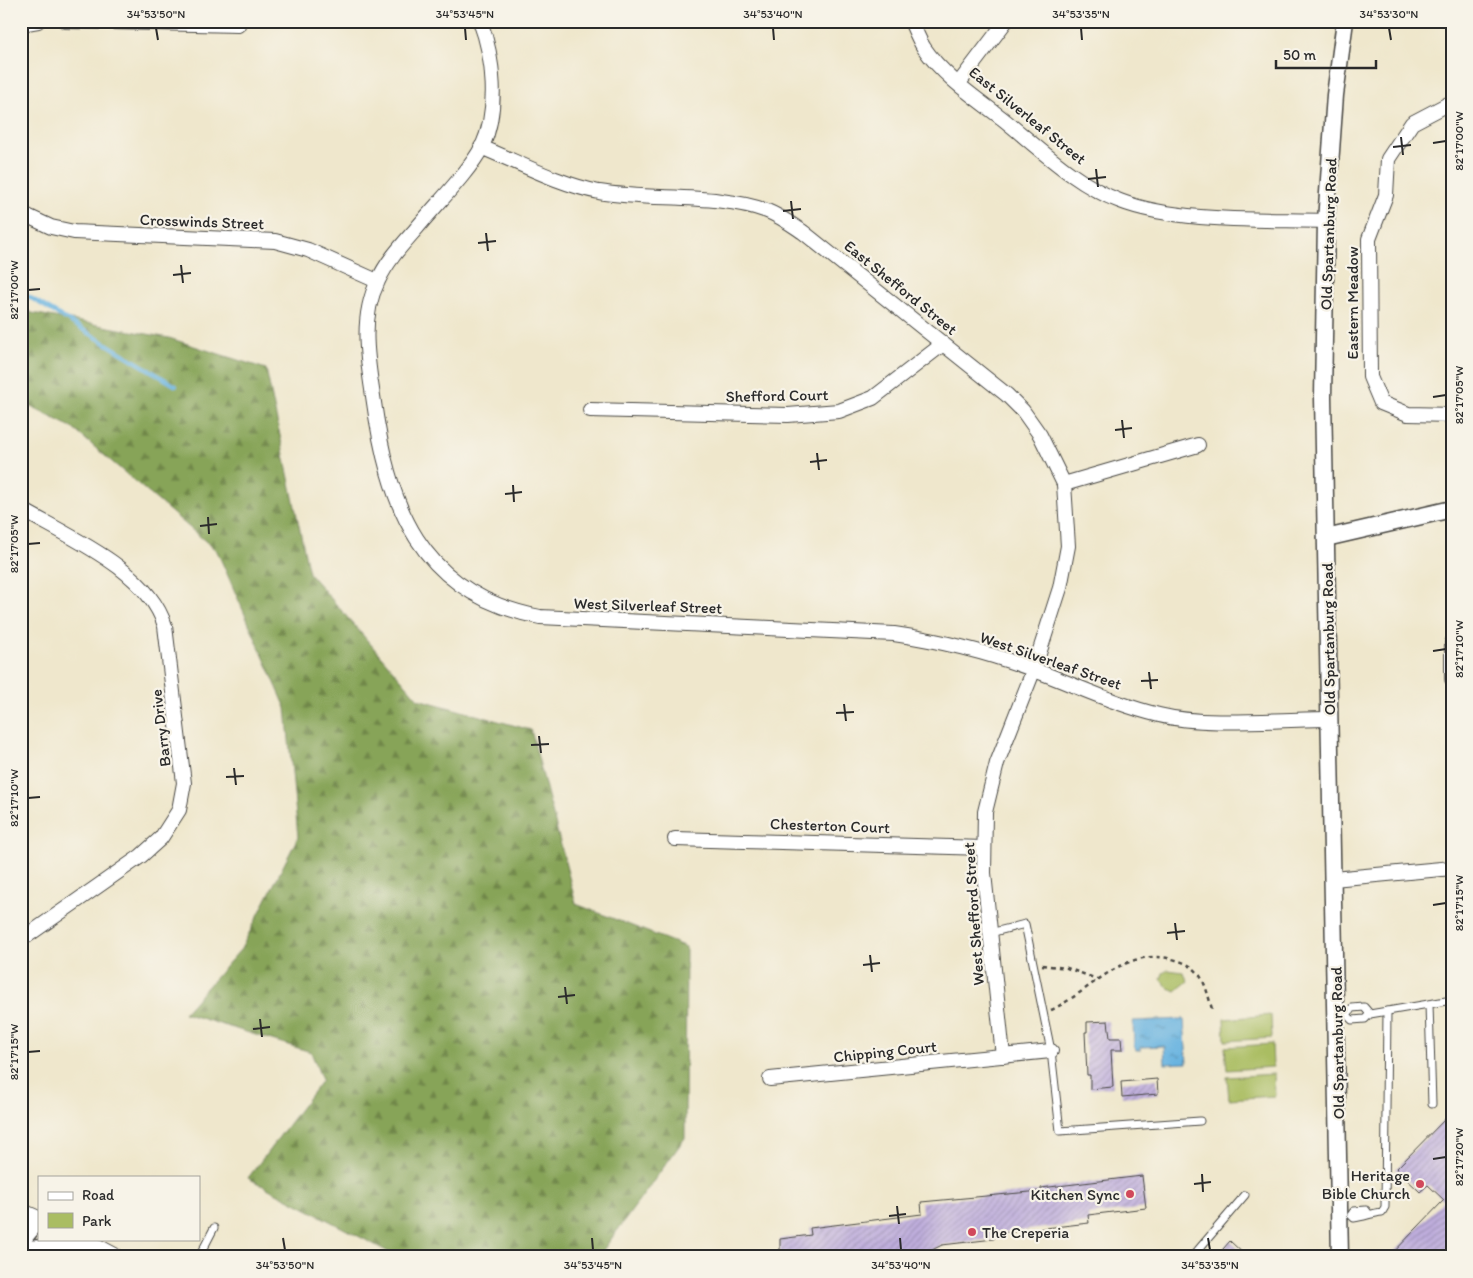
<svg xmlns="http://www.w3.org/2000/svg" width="1473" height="1278" viewBox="0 0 1473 1278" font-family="Itim,sans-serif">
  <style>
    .forest { fill: url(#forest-firs); stroke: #596842 }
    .green { fill: #aabd62; stroke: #6a7446 }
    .water { fill: url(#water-ripples); stroke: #496f86 }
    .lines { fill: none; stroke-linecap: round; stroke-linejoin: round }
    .stream { stroke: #67b3e0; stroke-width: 4 }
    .building { fill: url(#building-hatch) }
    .service-casing { stroke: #484743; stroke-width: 9 }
    .minor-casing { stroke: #484743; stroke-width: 16 }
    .tertiary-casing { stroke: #484743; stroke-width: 19 }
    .secondary-casing { stroke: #484743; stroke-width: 21 }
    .path { stroke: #484743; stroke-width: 2.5; stroke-dasharray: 4 4; stroke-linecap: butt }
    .service { stroke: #fff; stroke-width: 7 }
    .minor { stroke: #fff; stroke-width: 14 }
    .tertiary { stroke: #fff; stroke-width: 16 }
    .secondary { stroke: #fff; stroke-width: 19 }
    .ticks { fill: none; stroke: #2b2b2b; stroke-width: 2 }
    .poi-dot { fill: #d1495b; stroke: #f7f3e8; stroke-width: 2 }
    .labels { text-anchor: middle; stroke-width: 4.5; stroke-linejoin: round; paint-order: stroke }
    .street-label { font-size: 16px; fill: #2b2b2b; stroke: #f7f3e8 }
    .poi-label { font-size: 16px; fill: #2b2b2b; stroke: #f7f3e8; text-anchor: end }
    .neatline { fill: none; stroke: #2b2b2b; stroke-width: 2 }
    .ticks-label { font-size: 12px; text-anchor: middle; fill: #2b2b2b }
  </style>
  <defs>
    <pattern id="forest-firs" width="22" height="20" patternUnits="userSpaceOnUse" patternTransform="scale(1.25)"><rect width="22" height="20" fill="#87a458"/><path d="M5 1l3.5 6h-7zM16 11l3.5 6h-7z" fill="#6f8649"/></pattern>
    <pattern id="water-ripples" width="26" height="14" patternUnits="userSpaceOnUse" patternTransform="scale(1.25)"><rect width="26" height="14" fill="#67b3e0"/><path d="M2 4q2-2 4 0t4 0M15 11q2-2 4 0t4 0" fill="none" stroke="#5592b6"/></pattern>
    <pattern id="building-hatch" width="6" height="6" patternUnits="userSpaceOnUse" patternTransform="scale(1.25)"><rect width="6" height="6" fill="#bfaedd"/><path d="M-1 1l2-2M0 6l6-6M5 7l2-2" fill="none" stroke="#9b8eb3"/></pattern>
  </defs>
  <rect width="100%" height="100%" fill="#f7f3e8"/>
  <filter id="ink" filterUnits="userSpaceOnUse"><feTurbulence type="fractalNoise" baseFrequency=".02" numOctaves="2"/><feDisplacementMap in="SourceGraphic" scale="10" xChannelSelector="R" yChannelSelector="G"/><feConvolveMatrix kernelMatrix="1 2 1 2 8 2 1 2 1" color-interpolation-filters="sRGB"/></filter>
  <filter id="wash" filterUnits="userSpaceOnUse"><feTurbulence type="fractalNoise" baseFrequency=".0096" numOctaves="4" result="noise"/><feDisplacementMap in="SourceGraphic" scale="20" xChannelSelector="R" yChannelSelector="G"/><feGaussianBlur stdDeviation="1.12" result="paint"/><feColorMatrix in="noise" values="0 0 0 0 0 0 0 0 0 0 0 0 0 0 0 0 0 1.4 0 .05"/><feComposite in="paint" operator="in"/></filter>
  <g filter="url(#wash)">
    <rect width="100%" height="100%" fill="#efe7cc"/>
    <path class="forest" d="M21,306l11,7 137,25 97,31 43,204 109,126 113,31 45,174 110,43 -1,191 -87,119h-200l-150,-79 74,-98 -11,-28 -127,-39 57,-64 57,-112 -12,-129 -69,-157 -146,-124 -50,-25z"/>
    <g class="green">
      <path d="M1168,970l15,2 5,9 -12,10 -8,-3 -7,-9 2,-6z"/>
      <path d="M1271,1015l1,23 -47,3 -1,-22z"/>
      <path d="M1272,1044l1,23 -46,3 -2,-23z"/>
      <path d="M1274,1074l1,22 -46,3 -2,-22z"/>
    </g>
    <path class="water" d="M1184,1019l3,44 -22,1 -1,-18 -23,1v3h-5l-2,-3 -1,-26z"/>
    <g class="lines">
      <path class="stream" d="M21,292l155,94"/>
    </g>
    <g id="blocks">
      <g class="building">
        <path d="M1108,1021l2,17h11l1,12h-11l2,37 -23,2v-14h-3l-2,-43h2v-10z"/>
        <path d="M1157,1079l1,15 -36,3 -1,-15z"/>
        <path d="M1452,1112v145h-63l55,-57 -16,-15 -8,7 -24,-23z"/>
        <path d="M1142,1176l4,32 -58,7 1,8 -96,11 1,5 -52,6 -16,8 -29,4h-117v-18l31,-4 -1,-7 112,-14 -1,-12 120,-11v-3z"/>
        <path d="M1230,1241l17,16h-31z"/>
      </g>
    </g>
  </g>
  <g filter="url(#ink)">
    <use href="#blocks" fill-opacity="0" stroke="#484743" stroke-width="1"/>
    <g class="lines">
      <defs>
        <g id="service">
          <path d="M990,933l35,-9 26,127 9,80 140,-10"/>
          <path d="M1429,1004l3,100"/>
          <path d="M1370,1014l-6,-7 -12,1 -5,7 5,5 13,-1 5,-5 82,-14"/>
          <path d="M1369,1214l-3,-4 -12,1 -3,4 3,3c10,-1 18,-5 28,-6l3,-5 2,-196"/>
          <path d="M199,1257l15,-29"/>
          <path d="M1192,1257l53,-62"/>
        </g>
        <g id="minor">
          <path d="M65,21l173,4"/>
          <path d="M480,21c14,37 19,89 2,126 -13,25 -48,60 -66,82 -14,16 -29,32 -38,52 -18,36 -11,76 -5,115 15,109 46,198 167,221l354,17c48,7 97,19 143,37 40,15 80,34 122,44 48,12 119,4 170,4"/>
          <path d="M911,21c4,9 8,19 13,27 19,28 52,50 79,71 36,29 73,66 117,82 57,22 144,18 206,20"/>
          <path d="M21,24l17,-3"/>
          <path d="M959,83l47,-62"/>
          <path d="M1452,102l-40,21 -24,36 -2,36 -17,44 1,138 11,26 27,11 44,1"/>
          <path d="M481,147c39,16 77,37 118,45 53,9 120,1 168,19 13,5 24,13 36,21l204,163 16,16 17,24 24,49 4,62 -8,42 -26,81 -37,94 -12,49 -1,61 19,183"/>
          <path d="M21,213l30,14 23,5 201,9 33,9 69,31"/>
          <path d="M590,410l198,5 51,-4 34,-13 70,-54"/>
          <path d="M1064,484l134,-39"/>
          <path d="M21,509c48,28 127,61 144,117l19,157 -5,27 -18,28 -20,18 -120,84"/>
          <path d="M1452,643v36"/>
          <path d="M675,839l309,9"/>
          <path d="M1333,879l119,-11"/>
          <path d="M770,1079l281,-28"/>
        </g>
        <g id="tertiary">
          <path d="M1326,538l126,-29"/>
          <path d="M21,1241l17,-20"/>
          <path d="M21,1249l73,-3"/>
          <path d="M1340,1257l-17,-860 3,-176 9,-126 10,-74"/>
        </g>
        <g id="secondary">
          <path d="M21,1213l18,8"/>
          <path d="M79,1239l34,18"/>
        </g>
      </defs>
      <use href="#service" class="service-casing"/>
      <use href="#minor" class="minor-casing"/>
      <use href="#tertiary" class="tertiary-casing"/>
      <use href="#secondary" class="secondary-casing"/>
      <g class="path">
        <path d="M1042,965l25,3 30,11"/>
        <path d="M1051,1010c41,-19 71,-63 121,-51 30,7 32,22 40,50"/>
      </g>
      <use href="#service" class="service"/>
      <use href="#minor" class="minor"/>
      <use href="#tertiary" class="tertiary"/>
      <use href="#secondary" class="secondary"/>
    </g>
  </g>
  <path class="ticks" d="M156,28l2,12M465,28l1,12M773,28l1,12M1081,28l1,12M1389,28l2,12M1401,137l2,18M1433,143l13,-2M1393,147l18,-2M1096,169l2,18M1088,179l18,-2M791,201l2,18M783,211l18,-2M486,233l2,18M478,243l18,-2M181,265l2,18M173,275l18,-2M28,290l12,-1M1433,397l13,-2M1122,420l2,18M1115,430l17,-2M817,453l2,17M810,462l17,-2M513,485l1,17M505,494l17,-2M208,517l1,17M200,526l17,-2M28,544l12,-1M1433,651l13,-2M1149,672l2,17M1141,681l17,-1M844,704l2,17M836,713l18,-1M539,736l2,17M531,745l18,-1M234,768l2,17M226,777l18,-1M28,798l12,-1M1433,905l13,-2M1175,923l2,17M1167,933l18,-2M870,955l2,17M863,965l17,-2M565,987l2,17M558,997l17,-2M260,1019l2,18M253,1029l17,-2M28,1052l12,-1M1433,1159l13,-2M1202,1174l1,18M1194,1184l17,-2M897,1206l2,18M889,1216l17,-2M283,1238l2,12M592,1238l1,12M900,1238l1,12M1208,1238l2,12"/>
  <g class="poi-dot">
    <circle cx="1420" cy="1184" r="5"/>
    <circle cx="1130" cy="1194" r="5"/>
    <circle cx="972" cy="1232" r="5"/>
  </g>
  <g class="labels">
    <g class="street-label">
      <text transform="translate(1028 115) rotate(39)" y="6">East Silverleaf Street</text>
      <text transform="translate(202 221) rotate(2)" y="6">Crosswinds Street</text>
      <text transform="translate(1328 234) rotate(-88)" y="6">Old Spartanburg Road</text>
      <text transform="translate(901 287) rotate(39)" y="6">East Shefford Street</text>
      <text transform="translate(1352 303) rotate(-90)" y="6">Eastern Meadow</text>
      <text transform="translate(777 395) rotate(-1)" y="6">Shefford Court</text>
      <text transform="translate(648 605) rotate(2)" y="6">West Silverleaf Street</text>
      <text transform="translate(1328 639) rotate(-91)" y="6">Old Spartanburg Road</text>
      <text transform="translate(1051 660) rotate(19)" y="6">West Silverleaf Street</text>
      <text transform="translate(160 728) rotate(-97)" y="6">Barry Drive</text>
      <text transform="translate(830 825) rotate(2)" y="6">Chesterton Court</text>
      <text transform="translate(973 914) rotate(-94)" y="6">West Shefford Street</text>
      <text transform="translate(1337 1043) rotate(-91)" y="6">Old Spartanburg Road</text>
      <text transform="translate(885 1051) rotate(-6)" y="6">Chipping Court</text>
    </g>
    <g class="poi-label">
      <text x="1410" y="1181">Heritage<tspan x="1410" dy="18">Bible Church</tspan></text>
      <text x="1120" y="1200">Kitchen Sync</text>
      <text x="982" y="1238" text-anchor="start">The Creperia</text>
    </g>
  </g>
  <rect width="1473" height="1278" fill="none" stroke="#f7f3e8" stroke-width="55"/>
  <rect x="38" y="1176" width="162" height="65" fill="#f7f3e8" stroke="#a5a39c"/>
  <rect x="48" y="1192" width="25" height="8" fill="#ffffff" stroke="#a5a39c"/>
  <text x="82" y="1200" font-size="15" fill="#2b2b2b">Road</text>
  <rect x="48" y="1213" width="25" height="15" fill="#aabd62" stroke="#a5a39c"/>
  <text x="82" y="1226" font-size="15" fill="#2b2b2b">Park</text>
  <path d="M1276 60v8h100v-8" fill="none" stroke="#2b2b2b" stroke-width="2.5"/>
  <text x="1283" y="60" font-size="15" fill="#2b2b2b" stroke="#f7f3e8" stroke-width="4" paint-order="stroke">50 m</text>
  <rect x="28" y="28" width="1418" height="1222" class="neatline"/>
  <g class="ticks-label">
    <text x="156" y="18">34°53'50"N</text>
    <text x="465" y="18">34°53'45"N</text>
    <text x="773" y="18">34°53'40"N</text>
    <text x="1081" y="18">34°53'35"N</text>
    <text x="1389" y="18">34°53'30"N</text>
    <text transform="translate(1459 141) rotate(-90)" y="4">82°17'00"W</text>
    <text transform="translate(14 290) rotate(-90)" y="4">82°17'00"W</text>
    <text transform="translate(1459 395) rotate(-90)" y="4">82°17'05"W</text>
    <text transform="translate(14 544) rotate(-90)" y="4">82°17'05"W</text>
    <text transform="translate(1459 649) rotate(-90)" y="4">82°17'10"W</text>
    <text transform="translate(14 798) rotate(-90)" y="4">82°17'10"W</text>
    <text transform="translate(1459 903) rotate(-90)" y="4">82°17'15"W</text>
    <text transform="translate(14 1052) rotate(-90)" y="4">82°17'15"W</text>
    <text transform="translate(1459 1157) rotate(-90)" y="4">82°17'20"W</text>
    <text x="285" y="1269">34°53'50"N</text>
    <text x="593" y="1269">34°53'45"N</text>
    <text x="901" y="1269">34°53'40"N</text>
    <text x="1210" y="1269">34°53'35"N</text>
  </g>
</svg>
